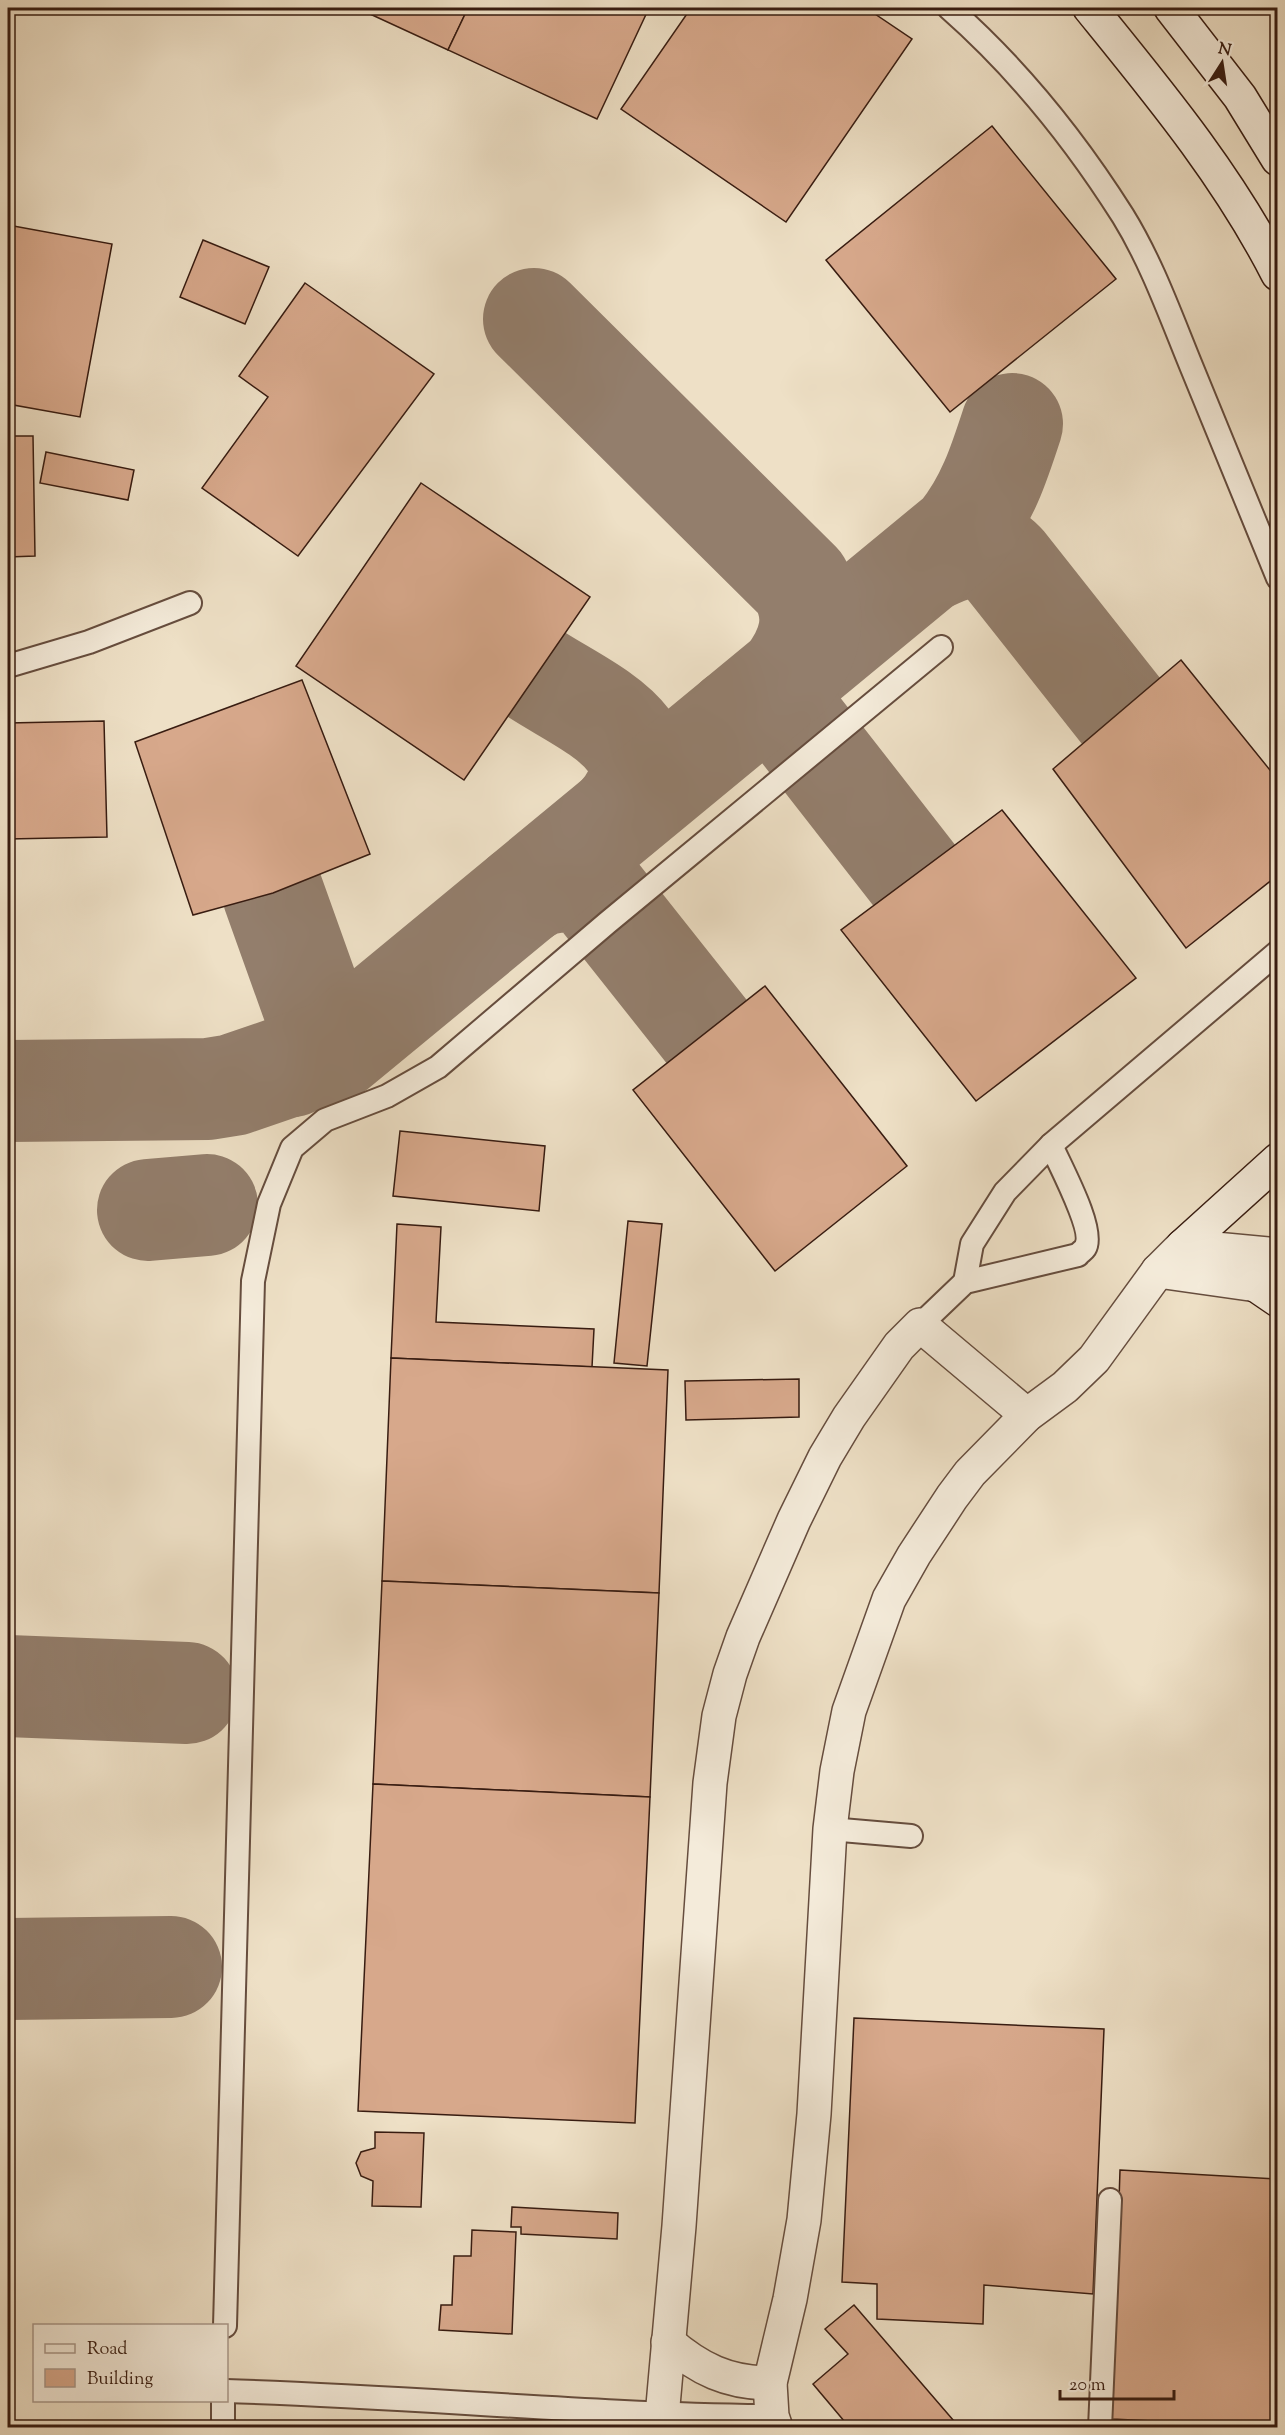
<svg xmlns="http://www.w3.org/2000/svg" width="1285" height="2435" viewBox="0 0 1285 2435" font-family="'Sorts Mill Goudy',serif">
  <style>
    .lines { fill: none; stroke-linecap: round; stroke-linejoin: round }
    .taxiway { stroke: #937e6c; stroke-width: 102 }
    .building { fill: #d7a88b; stroke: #381c11; stroke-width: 1.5 }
    .lane-casing { stroke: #664d3e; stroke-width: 26 }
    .street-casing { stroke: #664d3e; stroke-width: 36 }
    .secondary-casing { stroke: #381c11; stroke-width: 36 }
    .lane { stroke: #f4ebda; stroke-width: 22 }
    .street { stroke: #f4ebda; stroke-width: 33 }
    .secondary { stroke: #f4ebda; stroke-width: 33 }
  </style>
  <rect width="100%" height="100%" fill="#eee0c6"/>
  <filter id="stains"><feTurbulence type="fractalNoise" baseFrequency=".00333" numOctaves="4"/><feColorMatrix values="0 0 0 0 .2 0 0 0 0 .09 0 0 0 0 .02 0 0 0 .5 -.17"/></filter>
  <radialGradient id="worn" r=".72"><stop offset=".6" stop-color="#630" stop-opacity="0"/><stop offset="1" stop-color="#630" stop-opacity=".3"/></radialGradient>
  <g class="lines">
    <g class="taxiway">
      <path d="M931,560c26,-13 50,-20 73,3l117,148"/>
      <path d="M537,675c51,33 143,69 83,139"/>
      <path d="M788,676l172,-142c27,-33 39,-70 52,-110"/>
      <path d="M736,719c20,-11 43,-10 61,6l117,150"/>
      <path d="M273,893l49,137 -7,19 -23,17"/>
      <path d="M523,895c21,-16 51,-18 73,-3l111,140"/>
      <path d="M8,1091l200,-2 25,-4 102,-35 453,-374c22,-29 31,-60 12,-93l-266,-264"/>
      <path d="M148,1210l59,-5"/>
      <path d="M8,1686l179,7"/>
      <path d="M8,1969l163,-2"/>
    </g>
  </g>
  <g class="building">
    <path d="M357,8h111l-20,42z"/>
    <path d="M468,8h181l-52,111 -149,-69z"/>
    <path d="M691,8h175l46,31 -126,183 -165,-113z"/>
    <path d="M992,126l124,153 -166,133 -124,-152z"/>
    <path d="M8,225l104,19 -32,173 -72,-13z"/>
    <path d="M203,240l66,27 -24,57 -65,-27z"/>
    <path d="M305,283l129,91 -136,182 -96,-68 66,-91 -29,-21z"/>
    <path d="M8,436h25l2,120 -27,1z"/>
    <path d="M46,452l88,18 -6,30 -88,-17z"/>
    <path d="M421,483l169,114 -126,183 -168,-114z"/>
    <path d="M1181,660l97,120v95l-92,73 -133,-179z"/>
    <path d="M302,680l68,174 -97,39 -80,22 -58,-173z"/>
    <path d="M104,721l3,116 -99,2v-116z"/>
    <path d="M1002,810l134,168 -160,123 -135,-171z"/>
    <path d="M765,986l142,180 -132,105 -142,-181z"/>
    <path d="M400,1131l145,15 -6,65 -146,-15z"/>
    <path d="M628,1221l34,3 -15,142 -33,-3z"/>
    <path d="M397,1224l44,3 -5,95 158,7 -2,38 -201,-9z"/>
    <path d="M391,1358l277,12 -9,223 -277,-12z"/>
    <path d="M799,1379v38l-113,3 -1,-39z"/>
    <path d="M382,1581l277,12 -9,204 -277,-13z"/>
    <path d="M373,1784l277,13 -15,326 -277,-12z"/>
    <path d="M854,2018l250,11 -11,265 -109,-9 -1,39 -106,-5v-35l-35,-2z"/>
    <path d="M375,2132l49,1 -3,74 -49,-1 1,-25 -12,-5 -5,-13 5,-11 14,-4z"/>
    <path d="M1120,2170l158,9v248l-166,-8z"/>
    <path d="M512,2207l106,6 -1,26 -96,-5v-7h-10z"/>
    <path d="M472,2230l44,2 -4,102 -73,-4 2,-25h11l2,-49h17z"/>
    <path d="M854,2305l106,123h-110l-37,-44 35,-30 -23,-25z"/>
  </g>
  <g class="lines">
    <defs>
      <g id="lane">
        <path d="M949,8c67,59 126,132 174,208 29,47 48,101 69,152 29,70 58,140 86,210"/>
        <path d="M8,666l81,-24 101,-39"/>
        <path d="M965,1282l7,-38 33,-52 46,-47 227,-193"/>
        <path d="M920,1325l45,-43 113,-27c2,-3 5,-4 7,-7 11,-17 -26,-84 -34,-103"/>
        <path d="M830,1829l81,7"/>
        <path d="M225,2326l28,-1045 16,-77 23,-56 33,-28 62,-24 51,-29 169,-144 334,-276"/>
        <path d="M226,2391c183,5 364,24 546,25"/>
        <path d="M223,2428v-28"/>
        <path d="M1100,2428l10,-228"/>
      </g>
      <g id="street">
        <path d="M1158,1271l120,17"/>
        <path d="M668,2342c31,27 60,41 102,41"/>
        <path d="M661,2428l18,-202 31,-443 9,-67 11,-42 13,-37 51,-117 31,-63 24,-40 50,-71 21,-21 107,90"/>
        <path d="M776,2428l-4,-12 -2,-33 20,-84 14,-79 10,-106 16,-285 7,-58 12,-60 40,-112 25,-44 38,-58 18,-24 57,-58 38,-28 29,-28 64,-88 25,-25 95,9"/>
      </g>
      <g id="secondary">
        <path d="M1090,8c69,85 138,168 188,266"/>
        <path d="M1171,8l69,89 38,62"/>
        <path d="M1183,1246l95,-86"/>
        <path d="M1256,1285l22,15"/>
      </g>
    </defs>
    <use href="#lane" class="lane-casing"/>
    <use href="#street" class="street-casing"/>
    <use href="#secondary" class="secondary-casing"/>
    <use href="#lane" class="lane"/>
    <use href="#street" class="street"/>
    <use href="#secondary" class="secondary"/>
  </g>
  <rect width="1285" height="2435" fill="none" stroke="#eee0c6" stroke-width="30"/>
  <rect x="9" y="9" width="1267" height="2417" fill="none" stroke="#381c11" stroke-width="3"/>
  <rect x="15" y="15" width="1255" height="2405" fill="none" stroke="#381c11" stroke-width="1.5"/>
  <rect x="33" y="2324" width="195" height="78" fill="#f4ebda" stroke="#a9988a" stroke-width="1.5"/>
  <rect x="45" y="2344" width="30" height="9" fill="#f4ebda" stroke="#a9988a" stroke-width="1.5"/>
  <text x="87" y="2354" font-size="18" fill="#381c11">Road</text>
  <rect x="45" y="2369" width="30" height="18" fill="#d7a88b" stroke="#a9988a" stroke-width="1.5"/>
  <text x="87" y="2384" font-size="18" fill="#381c11">Building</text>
  <g transform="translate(1222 63) rotate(12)" stroke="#f4ebda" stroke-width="4.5" paint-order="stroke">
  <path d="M0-4.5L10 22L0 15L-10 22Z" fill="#381c11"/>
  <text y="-9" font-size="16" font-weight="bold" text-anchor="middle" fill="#381c11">N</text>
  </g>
  <path d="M1060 2390v9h114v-9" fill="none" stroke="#381c11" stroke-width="3"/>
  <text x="1069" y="2390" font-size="18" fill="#381c11" stroke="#f4ebda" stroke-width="4.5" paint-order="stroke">20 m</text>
  <rect width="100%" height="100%" filter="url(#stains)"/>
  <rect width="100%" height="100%" fill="url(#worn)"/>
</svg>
